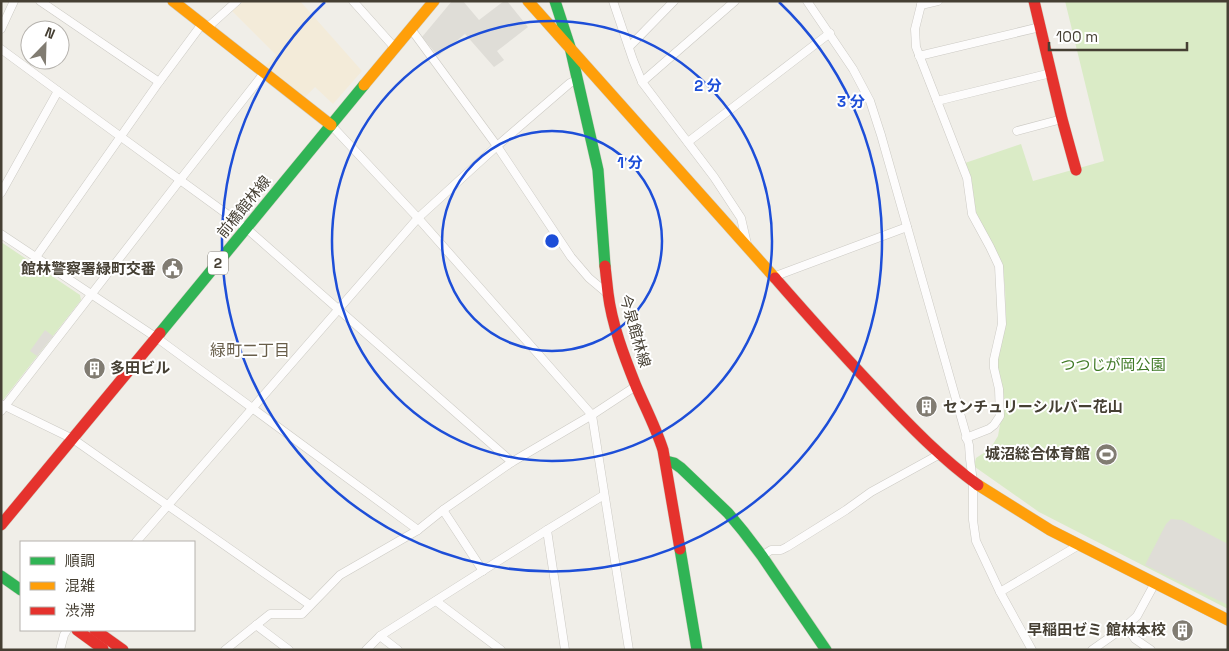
<svg xmlns="http://www.w3.org/2000/svg" width="1229" height="651" viewBox="0 0 1229 651" font-family="'Space Grotesk','Noto Sans JP',sans-serif">
  <style>
    .commercial { fill: #f3ebd9 }
    .park { fill: #daebc6 }
    .parking { fill: #dfddd7 }
    .lines { fill: none; stroke-linecap: round; stroke-linejoin: round }
    .street-casing { stroke: #cccac4; stroke-width: 9 }
    .fast-casing { stroke: #cfcbbe; stroke-width: 12 }
    .slow-casing { stroke: #cfcbbe; stroke-width: 12 }
    .jam-casing { stroke: #cfcbbe; stroke-width: 12 }
    .street { stroke: #fdfcfc; stroke-width: 8 }
    .fast { stroke: #30b455; stroke-width: 11 }
    .slow { stroke: #ff9f0a; stroke-width: 11 }
    .jam { stroke: #e5322d; stroke-width: 11 }
    .ring { fill: none; stroke: #1d4ed8; stroke-width: 2.5 }
    .labels { text-anchor: middle; stroke-width: 4; stroke-linejoin: round; paint-order: stroke }
    .shield { fill: #fff; stroke: #7d7970; stroke-width: 1 }
    .shield-label { font-size: 14px; font-weight: bold; fill: #453f33 }
    .street-label { font-size: 15px; fill: #453f33; stroke: #fff }
    .poi-label { font-size: 15px; font-weight: bold; fill: #453f33; stroke: #fff; text-anchor: end }
    .park-label { font-size: 15px; fill: #3f7925; stroke: #fff }
    .neighbourhood-label { font-size: 16px; fill: #685e4a; stroke: #fff }
    .centre { fill: #1d4ed8; stroke: #fff; stroke-width: 2.5 }
    .ring-label { font-size: 15px; text-anchor: middle; font-weight: bold; fill: #1d4ed8; stroke: #fff; stroke-width: 4; stroke-linejoin: round; paint-order: stroke }
  </style>
  <rect width="100%" height="100%" fill="#f0eee8"/>
  <path class="commercial" d="M244,1h56l62,70 -29,33 -18,-17 -11,11 -40,-31 12,-12 -44,-44z"/>
  <g class="park">
    <path d="M1065,1h163v608l-189,-97 -64,-45v-5l1,-4 14,-9 8,-13 3,-17 3,-21 -6,-30v-13l8,-30 -1,-38 -3,-22 -26,-52 -5,-36 -6,-14 56,-19 12,37 71,-20z"/>
    <path d="M1,242l79,53 1,5 -78,100h-2z"/>
  </g>
  <g class="parking">
    <path d="M452,1h11l16,19 25,-19h3l21,26 -31,24 7,9 -10,7 -29,-33 -27,22 -16,-19z"/>
    <path d="M45,330l8,6 -16,20 -7,-5z"/>
    <path d="M1171,519l11,1 46,24v61l-83,-40 21,-41z"/>
  </g>
  <g class="lines">
    <defs>
      <g id="street">
        <path d="M40,1l119,81"/>
        <path d="M353,1l42,47"/>
        <path d="M613,1l20,59 9,22 72,95 27,41 6,26"/>
        <path d="M807,1l46,68 17,32 11,34 88,310 1,14 3,23v38l3,21 24,51 32,58"/>
        <path d="M922,1l-7,28 1,18 51,131 5,36 18,33 9,19 3,58 -8,35v9l5,21 1,27 -6,9 -5,4 -23,9"/>
        <path d="M921,5l17,-4"/>
        <path d="M207,28l30,-27"/>
        <path d="M1,29l13,-28"/>
        <path d="M411,29l86,117 74,111 18,21 19,16"/>
        <path d="M629,47l45,-46"/>
        <path d="M1,49l57,42 188,137 266,234"/>
        <path d="M919,56l121,-29"/>
        <path d="M642,82l93,-81"/>
        <path d="M937,101l114,-28"/>
        <path d="M331,125l87,93 174,197 37,235"/>
        <path d="M1017,131l45,-12"/>
        <path d="M688,142l142,-109"/>
        <path d="M1,193l57,-102"/>
        <path d="M1,234l156,104 261,192"/>
        <path d="M36,257l123,-175 43,-58"/>
        <path d="M773,277l134,-50"/>
        <path d="M1,404l72,35 237,166"/>
        <path d="M1,411l179,-231 84,-107"/>
        <path d="M443,510l40,61"/>
        <path d="M547,530l18,120"/>
        <path d="M136,542l282,-324 79,-72 73,-63 8,-4"/>
        <path d="M762,556l9,-6h10l6,-3 59,-37 25,-18 69,-38"/>
        <path d="M1000,592l79,-47"/>
        <path d="M436,601l65,49"/>
        <path d="M256,625l33,25"/>
        <path d="M380,636l18,14"/>
        <path d="M60,650l4,-15 3,-5"/>
        <path d="M225,650l45,-36h32l38,-39 78,-45 25,-20 69,-48 80,-47 44,-29"/>
        <path d="M366,650l14,-14 167,-106 57,-35"/>
        <path d="M1092,650l34,-24"/>
        <path d="M1151,650l-16,-11 -9,-13 11,-10 18,-33"/>
      </g>
      <g id="fast">
        <path d="M555,1l15,46 28,123 7,96"/>
        <path d="M160,333l204,-248"/>
        <path d="M666,461l8,2 7,5 47,45 15,18 19,25 64,94"/>
        <path d="M680,549l17,101"/>
        <path d="M1,576l20,14"/>
      </g>
      <g id="slow">
        <path d="M173,1l158,124"/>
        <path d="M528,1l247,277"/>
        <path d="M364,85l70,-84"/>
        <path d="M978,485l72,45 178,90"/>
      </g>
      <g id="jam">
        <path d="M1034,1l28,118 14,51"/>
        <path d="M605,266c1,9 2,18 3,27 4,32 16,63 28,93 9,21 20,42 27,64l17,99"/>
        <path d="M775,278c34,39 69,78 105,116 31,33 62,65 98,91"/>
        <path d="M1,525l159,-192"/>
        <path d="M77,630l26,19"/>
        <path d="M95,630l28,20"/>
      </g>
    </defs>
    <use href="#street" class="street-casing"/>
    <use href="#fast" class="fast-casing"/>
    <use href="#slow" class="slow-casing"/>
    <use href="#jam" class="jam-casing"/>
    <use href="#street" class="street"/>
    <use href="#fast" class="fast"/>
    <use href="#slow" class="slow"/>
    <use href="#jam" class="jam"/>
  </g>
  <g class="ring">
    <circle cx="552" cy="241" r="110"/>
    <circle cx="552" cy="241" r="220"/>
    <path d="M779 2A330 330 0 1 1 325 2"/>
  </g>
  <defs>
    <symbol id="civic-disc" viewBox="-11 -11 22 22"><circle r="9.5" fill="#817c72" stroke="#fff"/><path d="M-.6-6.5H3V-4.5H.6V-3L4-1V1h2V6H-6V1h2V-1L-.6-3ZM-1.2 2.5V6h2.4V2.5Z" fill="#fff"/></symbol>
    <symbol id="building-disc" viewBox="-11 -11 22 22"><circle r="9.5" fill="#817c72" stroke="#fff"/><path d="M-4-6H4V6H1V3H-1V6H-4ZM-2.5-4.3h1.7v1.8h-1.7ZM.8-4.3h1.7v1.8H.8ZM-2.5-1h1.7V.8h-1.7ZM.8-1h1.7V.8H.8Z" fill="#fff"/></symbol>
    <symbol id="stadium-disc" viewBox="-11 -11 22 22"><circle r="9.5" fill="#817c72" stroke="#fff"/><path d="M0-5a6.5 5 0 1 0 0 10a6.5 5 0 1 0 0-10ZM-3.5-1.8h7v3.6h-7Z" fill="#fff"/></symbol>
  </defs>
  <g fill-rule="evenodd">
    <use href="#civic-disc" x="160" y="256" width="25" height="25"/>
    <use href="#building-disc" x="82" y="356" width="25" height="25"/>
    <use href="#building-disc" x="914" y="394" width="25" height="25"/>
    <use href="#stadium-disc" x="1094" y="442" width="25" height="25"/>
    <use href="#building-disc" x="1170" y="618" width="25" height="25"/>
  </g>
  <g class="labels">
    <rect class="shield" x="208" y="251.5" width="20" height="23" rx="4"/>
    <g class="shield-label">
      <text x="218" y="268">2</text>
    </g>
    <g class="street-label">
      <text transform="translate(244 207) rotate(-51)" y="5">前橋館林線</text>
      <text transform="translate(635 331) rotate(74)" y="5">今泉館林線</text>
    </g>
    <g class="poi-label">
      <text x="156" y="274">館林警察署緑町交番</text>
      <text x="110" y="373" text-anchor="start">多田ビル</text>
      <text x="943" y="412" text-anchor="start">センチュリーシルバー花山</text>
      <text x="1090" y="459">城沼総合体育館</text>
      <text x="1166" y="635">早稲田ゼミ 館林本校</text>
    </g>
    <g class="park-label">
      <text x="1113" y="370">つつじが岡公園</text>
    </g>
    <g class="neighbourhood-label">
      <text x="250" y="356">緑町二丁目</text>
    </g>
  </g>
  <circle cx="552" cy="241" r="8" class="centre"/>
  <g class="ring-label">
    <text x="708" y="91">2 分</text>
    <text x="851" y="107">3 分</text>
    <text x="630" y="168">1 分</text>
  </g>
  <rect width="1229" height="651" fill="none" stroke="#453f33" stroke-width="5"/>
  <rect x="20" y="541" width="175" height="90" fill="#ffffff" stroke="#b5b2ad"/>
  <rect x="30" y="557" width="25" height="8" fill="#30b455" stroke="#b5b2ad"/>
  <text x="65" y="566" font-size="15" fill="#453f33">順調</text>
  <rect x="30" y="582" width="25" height="8" fill="#ff9f0a" stroke="#b5b2ad"/>
  <text x="65" y="591" font-size="15" fill="#453f33">混雑</text>
  <rect x="30" y="607" width="25" height="8" fill="#e5322d" stroke="#b5b2ad"/>
  <text x="65" y="616" font-size="15" fill="#453f33">渋滞</text>
  <g transform="translate(45 45) rotate(23)"><circle r="24" fill="#ffffff" stroke="#b5b2ad"/>
  <path d="M0-4L9 19L0 12L-9 19Z" fill="#817c72"/>
  <text y="-8" font-size="14" font-weight="bold" text-anchor="middle" fill="#453f33">N</text>
  </g>
  <path d="M1049 42v8h138v-8" fill="none" stroke="#453f33" stroke-width="2.5"/>
  <text x="1056" y="42" font-size="15" fill="#453f33" stroke="#ffffff" stroke-width="4" paint-order="stroke">100 m</text>
</svg>
